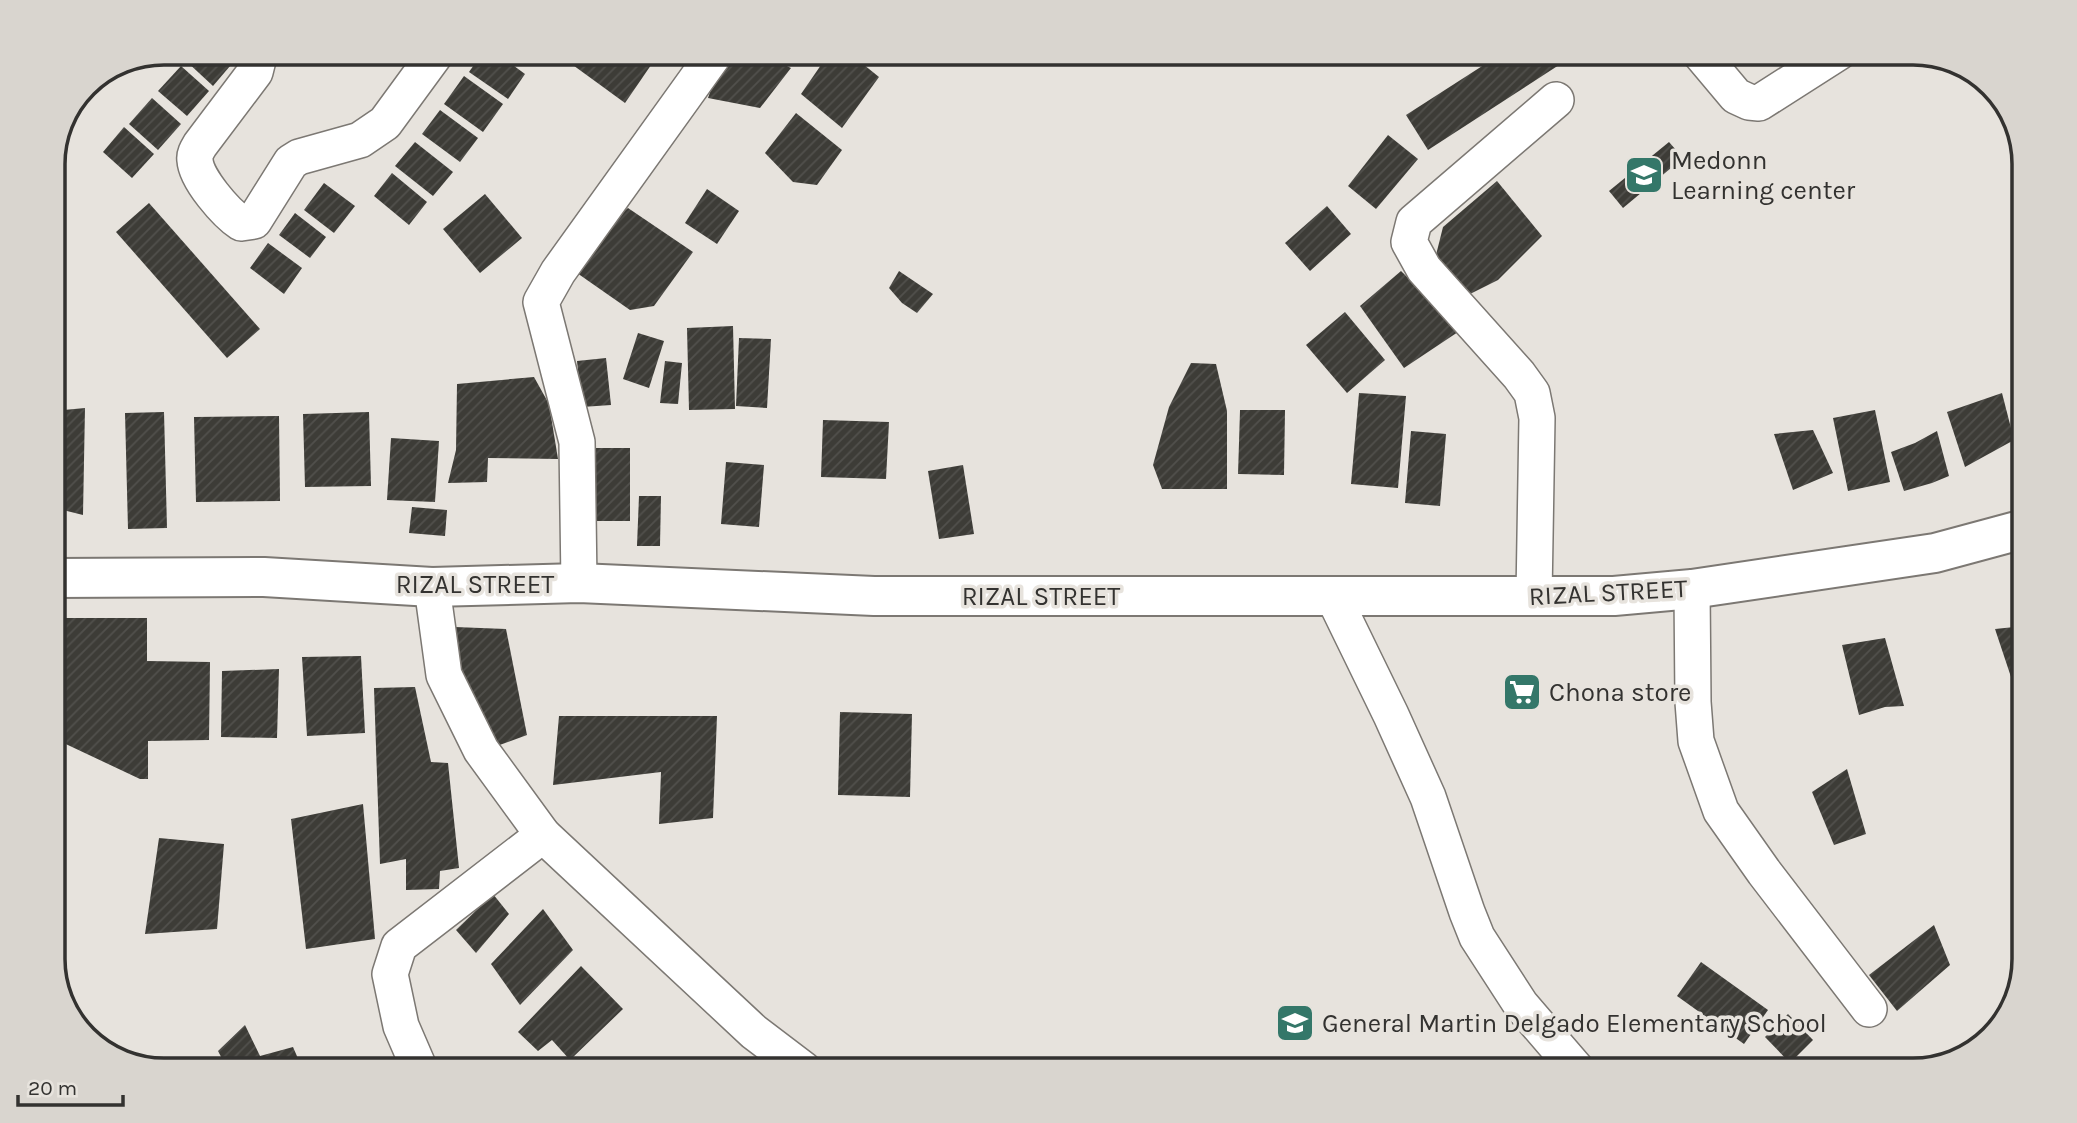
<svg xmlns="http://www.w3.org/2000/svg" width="2077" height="1123" viewBox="0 0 2077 1123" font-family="Karla,sans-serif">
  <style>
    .building { fill: url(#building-hatch) }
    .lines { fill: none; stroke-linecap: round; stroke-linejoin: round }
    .street-casing { stroke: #7c7873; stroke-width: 38 }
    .primary-casing { stroke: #7c7873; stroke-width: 42 }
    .street { stroke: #fff; stroke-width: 35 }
    .primary { stroke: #fff; stroke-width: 38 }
    .labels { text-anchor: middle; stroke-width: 7; stroke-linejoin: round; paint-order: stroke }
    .poi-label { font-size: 26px; fill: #333230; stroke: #e7e3dd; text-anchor: start }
    .street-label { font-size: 26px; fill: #333230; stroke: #e7e3dd }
    .rim { fill: none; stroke: #333230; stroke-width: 3.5 }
  </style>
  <defs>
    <pattern id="building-hatch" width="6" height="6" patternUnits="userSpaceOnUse" patternTransform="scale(1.75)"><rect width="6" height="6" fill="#3d3c37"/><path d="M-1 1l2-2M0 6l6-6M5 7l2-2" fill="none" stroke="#51504c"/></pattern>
  </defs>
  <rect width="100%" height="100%" fill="#e7e3dd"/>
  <g class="building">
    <path d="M192,52h37l7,7 -23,27 -28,-26z"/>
    <path d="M483,52h12l30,22 -17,25 -39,-27z"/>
    <path d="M523,52h19l-6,10z"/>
    <path d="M555,52h105l-35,51z"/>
    <path d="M734,52h35l3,7 19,9 -31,40 -52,-10 8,-23z"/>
    <path d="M830,52h18l31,25 -37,51 -41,-34z"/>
    <path d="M1504,52h75l-151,98 -22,-35z"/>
    <path d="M181,66l28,25 -22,25 -29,-25z"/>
    <path d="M464,76l39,28 -20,28 -39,-28z"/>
    <path d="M152,98l29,26 -23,26 -29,-26z"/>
    <path d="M440,110l38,28 -18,24 -38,-28z"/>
    <path d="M796,113l46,37 -25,35 -24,-3 -28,-29z"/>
    <path d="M124,127l30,27 -22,24 -29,-26z"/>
    <path d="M1388,135l30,24 -42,50 -28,-23z"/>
    <path d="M415,142l38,30 -20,24 -38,-30z"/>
    <path d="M1669,142l14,16 -60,50 -14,-17z"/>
    <path d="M392,173l35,29 -18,23 -35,-29z"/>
    <path d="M1497,181l45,55 -44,44 -34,17 -29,-38 8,-32z"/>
    <path d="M324,183l31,23 -21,27 -30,-23z"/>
    <path d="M707,189l32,22 -22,33 -32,-21z"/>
    <path d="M485,194l37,44 -42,35 -37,-44z"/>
    <path d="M149,203l111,126 -33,29 -111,-126z"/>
    <path d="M1327,206l24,28 -41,37 -25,-28z"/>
    <path d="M628,208l65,44 -39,54 -24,4 -53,-37 15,-36z"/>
    <path d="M295,213l31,24 -16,21 -31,-23z"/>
    <path d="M268,243l34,25 -18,26 -34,-26z"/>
    <path d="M899,271l34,23 -16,19 -15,-10 -13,-15z"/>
    <path d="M1401,271l60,59 -57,38 -44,-62z"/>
    <path d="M1345,312l40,48 -38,33 -41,-48z"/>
    <path d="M733,326l2,83 -46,1 -2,-82z"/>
    <path d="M638,333l26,8 -15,47 -26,-9z"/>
    <path d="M739,338l32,1 -4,69 -31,-2z"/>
    <path d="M606,358l5,47 -29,2 -5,-46z"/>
    <path d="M665,361l17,2 -4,41 -18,-1z"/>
    <path d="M1191,363l25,1 11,47v78h-65l-9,-24 16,-58z"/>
    <path d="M534,377l15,27 9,55 -70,-1 -1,24 -39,1 8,-33 1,-66z"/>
    <path d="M1359,393l47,3 -8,92 -47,-4z"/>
    <path d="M2002,393l12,47 -49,27 -18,-55z"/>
    <path d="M85,408l-2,107 -28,-7v11h-2v-108z"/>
    <path d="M1240,410h45l-1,65 -46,-1z"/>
    <path d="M1875,410l15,72 -42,9 -15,-73z"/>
    <path d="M164,412l3,116 -39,1 -3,-116z"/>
    <path d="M369,412l2,74 -66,1 -2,-73z"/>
    <path d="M279,416l1,85 -84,1 -2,-85z"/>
    <path d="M823,420l66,2 -3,57 -65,-2z"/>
    <path d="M1813,430l20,43 -40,17 -19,-56z"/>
    <path d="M1411,431l35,3 -6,72 -35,-3z"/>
    <path d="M1937,431l12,45 -17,7 -28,8 -13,-39 24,-9z"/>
    <path d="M391,438l48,3 -4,61 -48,-2z"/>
    <rect x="588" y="448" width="42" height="73"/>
    <path d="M726,462l38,3 -5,62 -38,-3z"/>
    <path d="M963,465l11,69 -35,5 -11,-68z"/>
    <path d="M639,496h22l-1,50h-23z"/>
    <path d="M412,507l35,3 -2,26 -36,-3z"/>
    <path d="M53,618h94v43l63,1 -1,78 -61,1v38h-8l-87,-41z"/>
    <path d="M2024,626v90l-29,-87z"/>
    <path d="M455,627l51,2 21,106 -33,12 -31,-58z"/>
    <path d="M1885,638l19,68 -19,1 -26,8 -17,-70z"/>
    <path d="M361,656l4,77 -58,3 -5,-79z"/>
    <path d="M279,669l-2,69 -56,-1 1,-66z"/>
    <path d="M415,687l16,75 17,1 11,105 -19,3 -1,18 -33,1v-31l-26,5 -6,-176z"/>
    <path d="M840,712l72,2 -2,83 -72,-2z"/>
    <path d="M559,716h158l-4,102 -54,6 2,-52 -108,13z"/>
    <path d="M1847,769l19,65 -32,11 -22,-53z"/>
    <path d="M363,804l12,135 -69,10 -15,-130z"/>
    <path d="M159,838l65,6 -7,85 -72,5z"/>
    <path d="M493,894l16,20 -33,39 -20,-23z"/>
    <path d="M543,909l30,41 -53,55 -29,-41z"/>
    <path d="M1934,925l16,40 -53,46 -28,-36z"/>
    <path d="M1701,962l67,48 -24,34 -67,-48z"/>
    <path d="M581,966l42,43 -53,51 -18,-20 -14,11 -20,-19z"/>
    <path d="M1788,1014l25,26 -23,23 -25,-26z"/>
    <path d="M245,1025l15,31 33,-9 10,23h-75l-10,-19z"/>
    <path d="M1808,1063l10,7h-16z"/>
  </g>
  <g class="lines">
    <defs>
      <g id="street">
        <path d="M260,52l-5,20 -55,73c-3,5 -6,10 -5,15 1,19 31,53 46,63l13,-2 37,-59 8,-5 61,-17 25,-17 52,-71"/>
        <path d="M1699,52l37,44 13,6 10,1 80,-51"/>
        <path d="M579,583l-2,-141 -36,-140 17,-30 158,-220"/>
        <path d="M432,587l12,88 37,75 62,85 211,197 50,38"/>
        <path d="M1692,589l1,113 3,39 25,70 43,61 105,137"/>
        <path d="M1333,596l58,119 37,82 39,115 10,25 44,68 56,65"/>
        <path d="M1534,596l3,-178 -5,-25 -13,-18 -95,-106 -15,-27 5,-20 142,-122"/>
        <path d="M420,1070l-19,-44 -11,-52 9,-28 144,-111"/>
      </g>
      <path id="primary" d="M53,578l211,-1 168,10 147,-4 295,13h740l78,-7 243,-36 89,-24"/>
    </defs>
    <use href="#street" class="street-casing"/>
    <use href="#primary" class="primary-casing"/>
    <use href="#street" class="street"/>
    <use href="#primary" class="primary"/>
  </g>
  <defs>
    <symbol id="school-square" viewBox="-11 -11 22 22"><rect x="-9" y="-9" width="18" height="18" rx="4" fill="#347769" stroke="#e7e3dd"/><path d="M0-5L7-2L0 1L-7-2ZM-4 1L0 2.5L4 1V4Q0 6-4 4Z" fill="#fff"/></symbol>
    <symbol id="supermarket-square" viewBox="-11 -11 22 22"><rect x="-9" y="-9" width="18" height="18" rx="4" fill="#347769" stroke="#e7e3dd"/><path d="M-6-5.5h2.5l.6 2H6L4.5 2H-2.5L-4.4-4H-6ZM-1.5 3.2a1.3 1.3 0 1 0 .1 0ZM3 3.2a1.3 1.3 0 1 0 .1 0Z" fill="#fff"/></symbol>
  </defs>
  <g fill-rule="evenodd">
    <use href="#school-square" x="1622" y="153" width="44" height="44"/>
    <use href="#supermarket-square" x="1500" y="670" width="44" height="44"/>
    <use href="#school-square" x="1273" y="1001" width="44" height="44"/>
  </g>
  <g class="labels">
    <g class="poi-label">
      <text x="1671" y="169">Medonn<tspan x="1671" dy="30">Learning center</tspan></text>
      <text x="1549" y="701">Chona store</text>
      <text x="1322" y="1032">General Martin Delgado Elementary School</text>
    </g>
    <g class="street-label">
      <text x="475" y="593">RIZAL STREET</text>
      <text transform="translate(1608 592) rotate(-3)" y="9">RIZAL STREET</text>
      <text x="1041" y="605">RIZAL STREET</text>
    </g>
  </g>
  <path d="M0 0H2077V1123H0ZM164 65H1913A99 99 0 0 1 2012 164V959A99 99 0 0 1 1913 1058H164A99 99 0 0 1 65 959V164A99 99 0 0 1 164 65Z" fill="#d9d5cf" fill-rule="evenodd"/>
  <path class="rim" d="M164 65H1913A99 99 0 0 1 2012 164V959A99 99 0 0 1 1913 1058H164A99 99 0 0 1 65 959V164A99 99 0 0 1 164 65Z"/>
  <path d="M18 1095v10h105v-10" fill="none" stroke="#333230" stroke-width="3.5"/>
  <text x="28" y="1095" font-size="21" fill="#333230" stroke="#e7e3dd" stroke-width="5" paint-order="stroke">20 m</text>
</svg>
